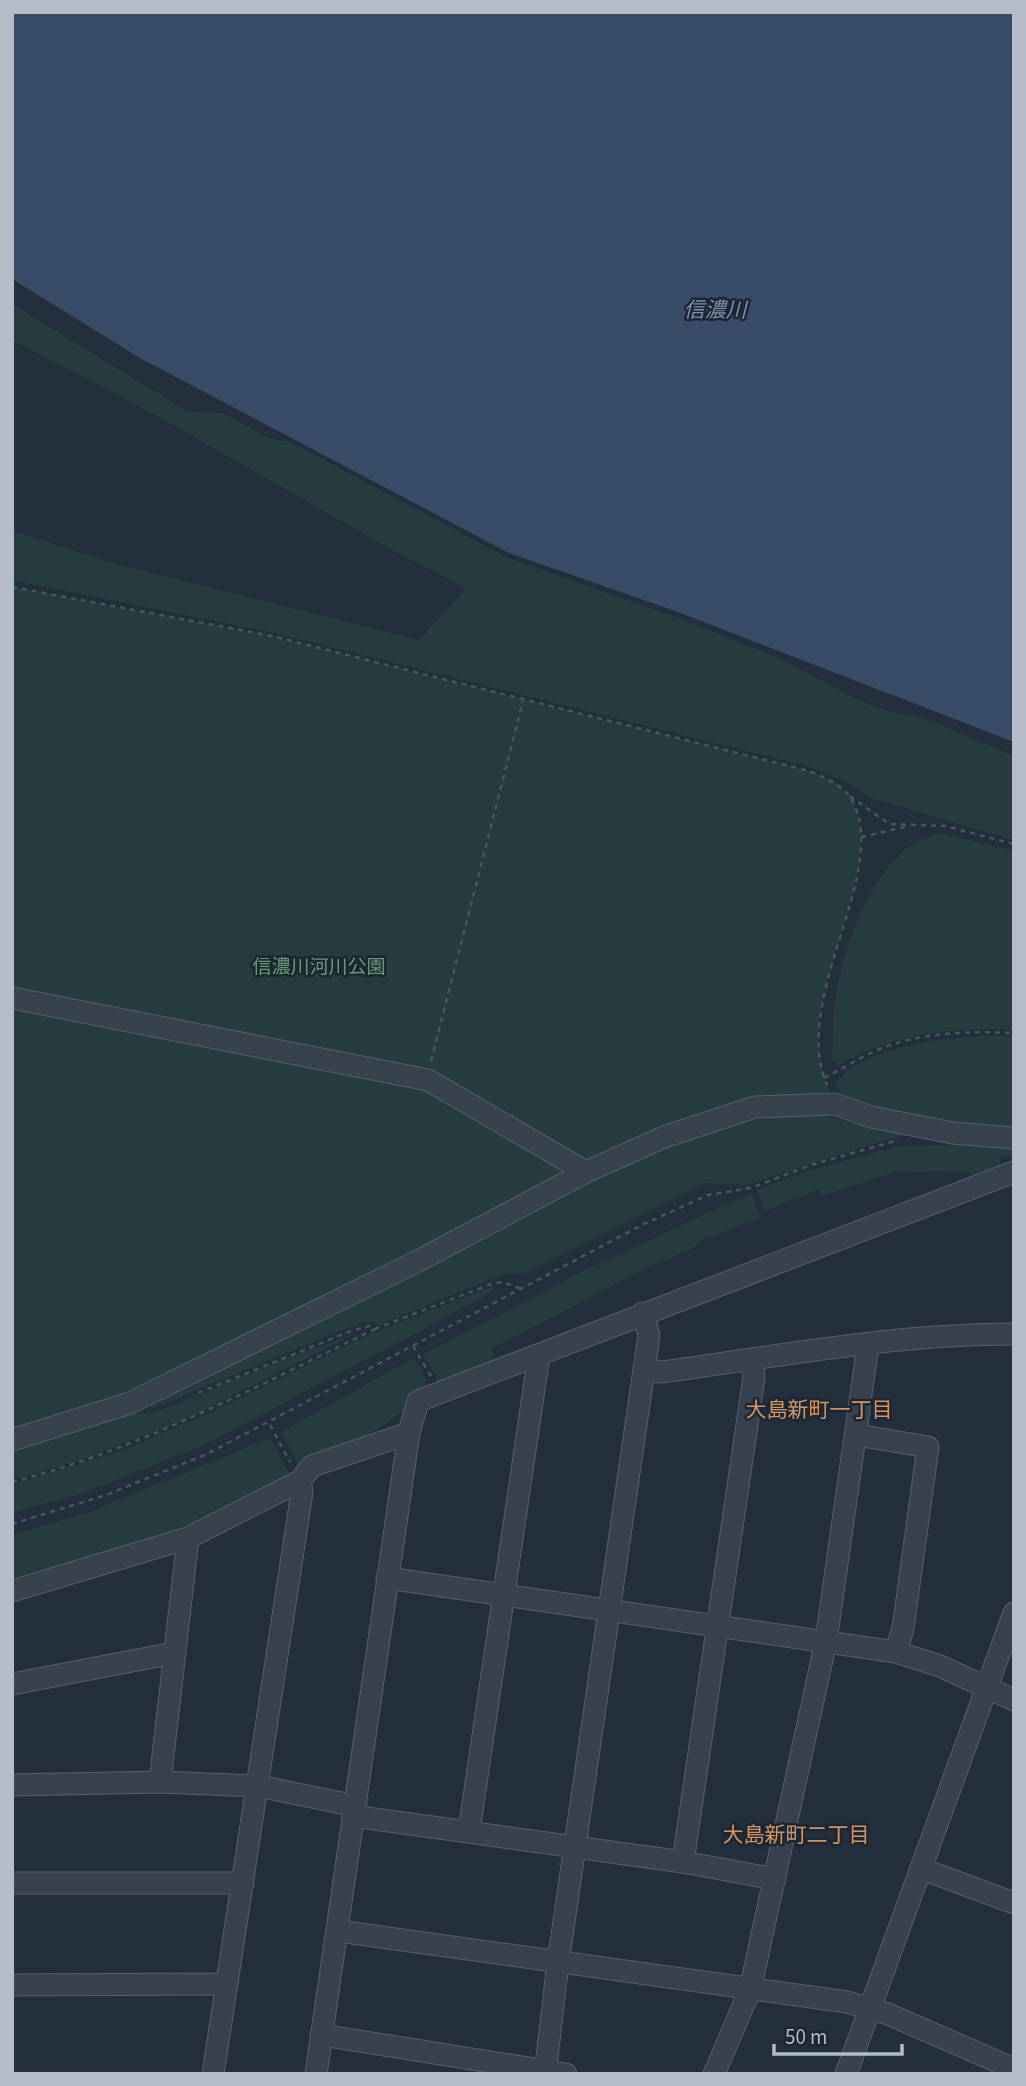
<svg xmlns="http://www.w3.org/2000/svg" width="1026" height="2086" viewBox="0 0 1026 2086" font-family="'Source Sans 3','Noto Sans JP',sans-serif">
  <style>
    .green { fill: #263c3f }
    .water { fill: #394c67 }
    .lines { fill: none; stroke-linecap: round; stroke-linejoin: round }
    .minor-casing { stroke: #565f6c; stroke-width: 23 }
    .path { stroke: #44595c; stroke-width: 2.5; stroke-dasharray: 5 5; stroke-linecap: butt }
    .minor { stroke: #38414e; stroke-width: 21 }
    .labels { text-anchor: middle; stroke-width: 5; stroke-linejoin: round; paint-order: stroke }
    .park-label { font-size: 19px; fill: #6b9a76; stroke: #1d2633 }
    .water-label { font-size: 21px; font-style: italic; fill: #7c92b1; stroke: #1d2633 }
    .neighbourhood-label { font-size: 21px; fill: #d59563; stroke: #1d2633 }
  </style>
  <rect width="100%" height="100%" fill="#242f3e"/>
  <g class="green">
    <path d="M12,304l176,108 34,1 46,25 22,4 218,116 170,60 103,41 79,42 28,10 35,7 91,38v84l-143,-42 -23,-15 -37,-16 -536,-134 -263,-53v-49l104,33 303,76 47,-52 -77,-40 -235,-134 -142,-74z"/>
    <path d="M12,587l260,49 537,135c14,6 32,12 41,26 34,51 -24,161 -30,219 -4,33 2,58 15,88l-80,3 -91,30 -400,202 -252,101z"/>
    <path d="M940,833l74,18v179c-62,-3 -121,4 -175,35l-7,-5c1,-21 0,-43 4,-64 9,-55 42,-151 104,-163z"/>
    <path d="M993,1035l21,2v93c-58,1 -120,-12 -173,-35l-6,-13 9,-7 1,-5c47,-26 95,-32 148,-35z"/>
    <path d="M811,1114l105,20 -28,5 -142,46 -40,-2 -180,90 -23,1 -124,51 -5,-3h-12l-211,87v-5l493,-250c62,-22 100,-37 167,-40z"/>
    <path d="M983,1144l31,4v8l-14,1 1,13 -29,7 -4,-6 -73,1 -74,24 -2,-7 -54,22 -8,-21 47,-18 96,-26z"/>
    <path d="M751,1193l9,25 -61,23 -4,6 -46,20 -157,81 4,15 -61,26 1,-13 -13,-22 165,-85z"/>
    <path d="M491,1287l3,2 -12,9 -276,146 -123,49 -71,20v-28l114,-36 105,-46 139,-69z"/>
    <path d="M359,1332l-175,88 -106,41 -66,19v-28l121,-39 12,1 17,-4 114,-48z"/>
    <path d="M414,1358c6,10 14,19 11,30 -8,25 -98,69 -123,83l-21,-39z"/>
    <path d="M270,1438l21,39 -106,53 -173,48v-43l78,-23z"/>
  </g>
  <path class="water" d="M12,12h1002v730l-336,-130 -169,-59 -369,-195 -128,-79z"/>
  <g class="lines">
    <defs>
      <g id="minor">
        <path d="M12,998l416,82 158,92"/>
        <path d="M645,1371l17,1c117,-16 233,-38 352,-38"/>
        <path d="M857,1435l71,12 -25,181 -7,24"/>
        <path d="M12,1440l118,-37 288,-142 168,-89 78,-35 91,-30 80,-3 36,13 82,16 61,5"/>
        <path d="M387,1578l509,74 44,14 74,34"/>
        <path d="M12,1591l176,-53 112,-57 12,-15 97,-33"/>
        <path d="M12,1684l162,-31"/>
        <path d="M160,1782l28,-244"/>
        <path d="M12,1785l148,-3 98,4 98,20"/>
        <path d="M353,1816l330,46 92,17"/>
        <path d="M469,1831l70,-476"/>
        <path d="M683,1862l71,-485 -2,-17"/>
        <path d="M922,1869l92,34"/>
        <path d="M12,1883h231"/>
        <path d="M338,1931l509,71 41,12 126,55"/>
        <path d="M12,1985l215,-1"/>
        <path d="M321,2035l245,39"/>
        <path d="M213,2074l89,-582 -2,-11"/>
        <path d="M316,2074l93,-641 9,-32 596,-229"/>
        <path d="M545,2074l13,-111 91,-628 -6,-22"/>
        <path d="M714,2074l36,-84 76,-349 42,-296"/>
        <path d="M846,2074l168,-461"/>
      </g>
    </defs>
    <use href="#minor" class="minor-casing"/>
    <g class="path">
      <path d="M12,587l260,49 537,135c14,6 32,13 41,26 45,70 -61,199 -23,288"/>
      <path d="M850,796l39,28 56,2 69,18"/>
      <path d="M861,837l44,-10"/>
      <path d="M431,1061l92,-360"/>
      <path d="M824,1078c18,-9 35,-20 53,-28 43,-18 92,-19 137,-17"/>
      <path d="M375,1329l116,-45 11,-2 20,7"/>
      <path d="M413,1346l18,30"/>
      <path d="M270,1425l20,37"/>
      <path d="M12,1482c129,-33 245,-96 363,-153l-6,-3 -18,5 -158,64"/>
      <path d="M12,1524l94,-29 101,-41 437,-230 64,-29 43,-7 60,-23 84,-24"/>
    </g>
    <use href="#minor" class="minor"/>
  </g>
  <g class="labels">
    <g class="park-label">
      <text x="319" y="973">信濃川河川公園</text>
    </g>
    <g class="water-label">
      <text x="715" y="317">信濃川</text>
    </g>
    <g class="neighbourhood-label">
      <text x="819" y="1417">大島新町一丁目</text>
      <text x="796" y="1842">大島新町二丁目</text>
    </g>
  </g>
  <rect width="1026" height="2086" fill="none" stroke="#b4bcc9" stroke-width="28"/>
  <path d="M774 2044v10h128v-10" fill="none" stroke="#b4bcc9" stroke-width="3.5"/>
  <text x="785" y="2044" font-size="21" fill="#b4bcc9" stroke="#1d2633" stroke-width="5" paint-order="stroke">50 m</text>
</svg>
